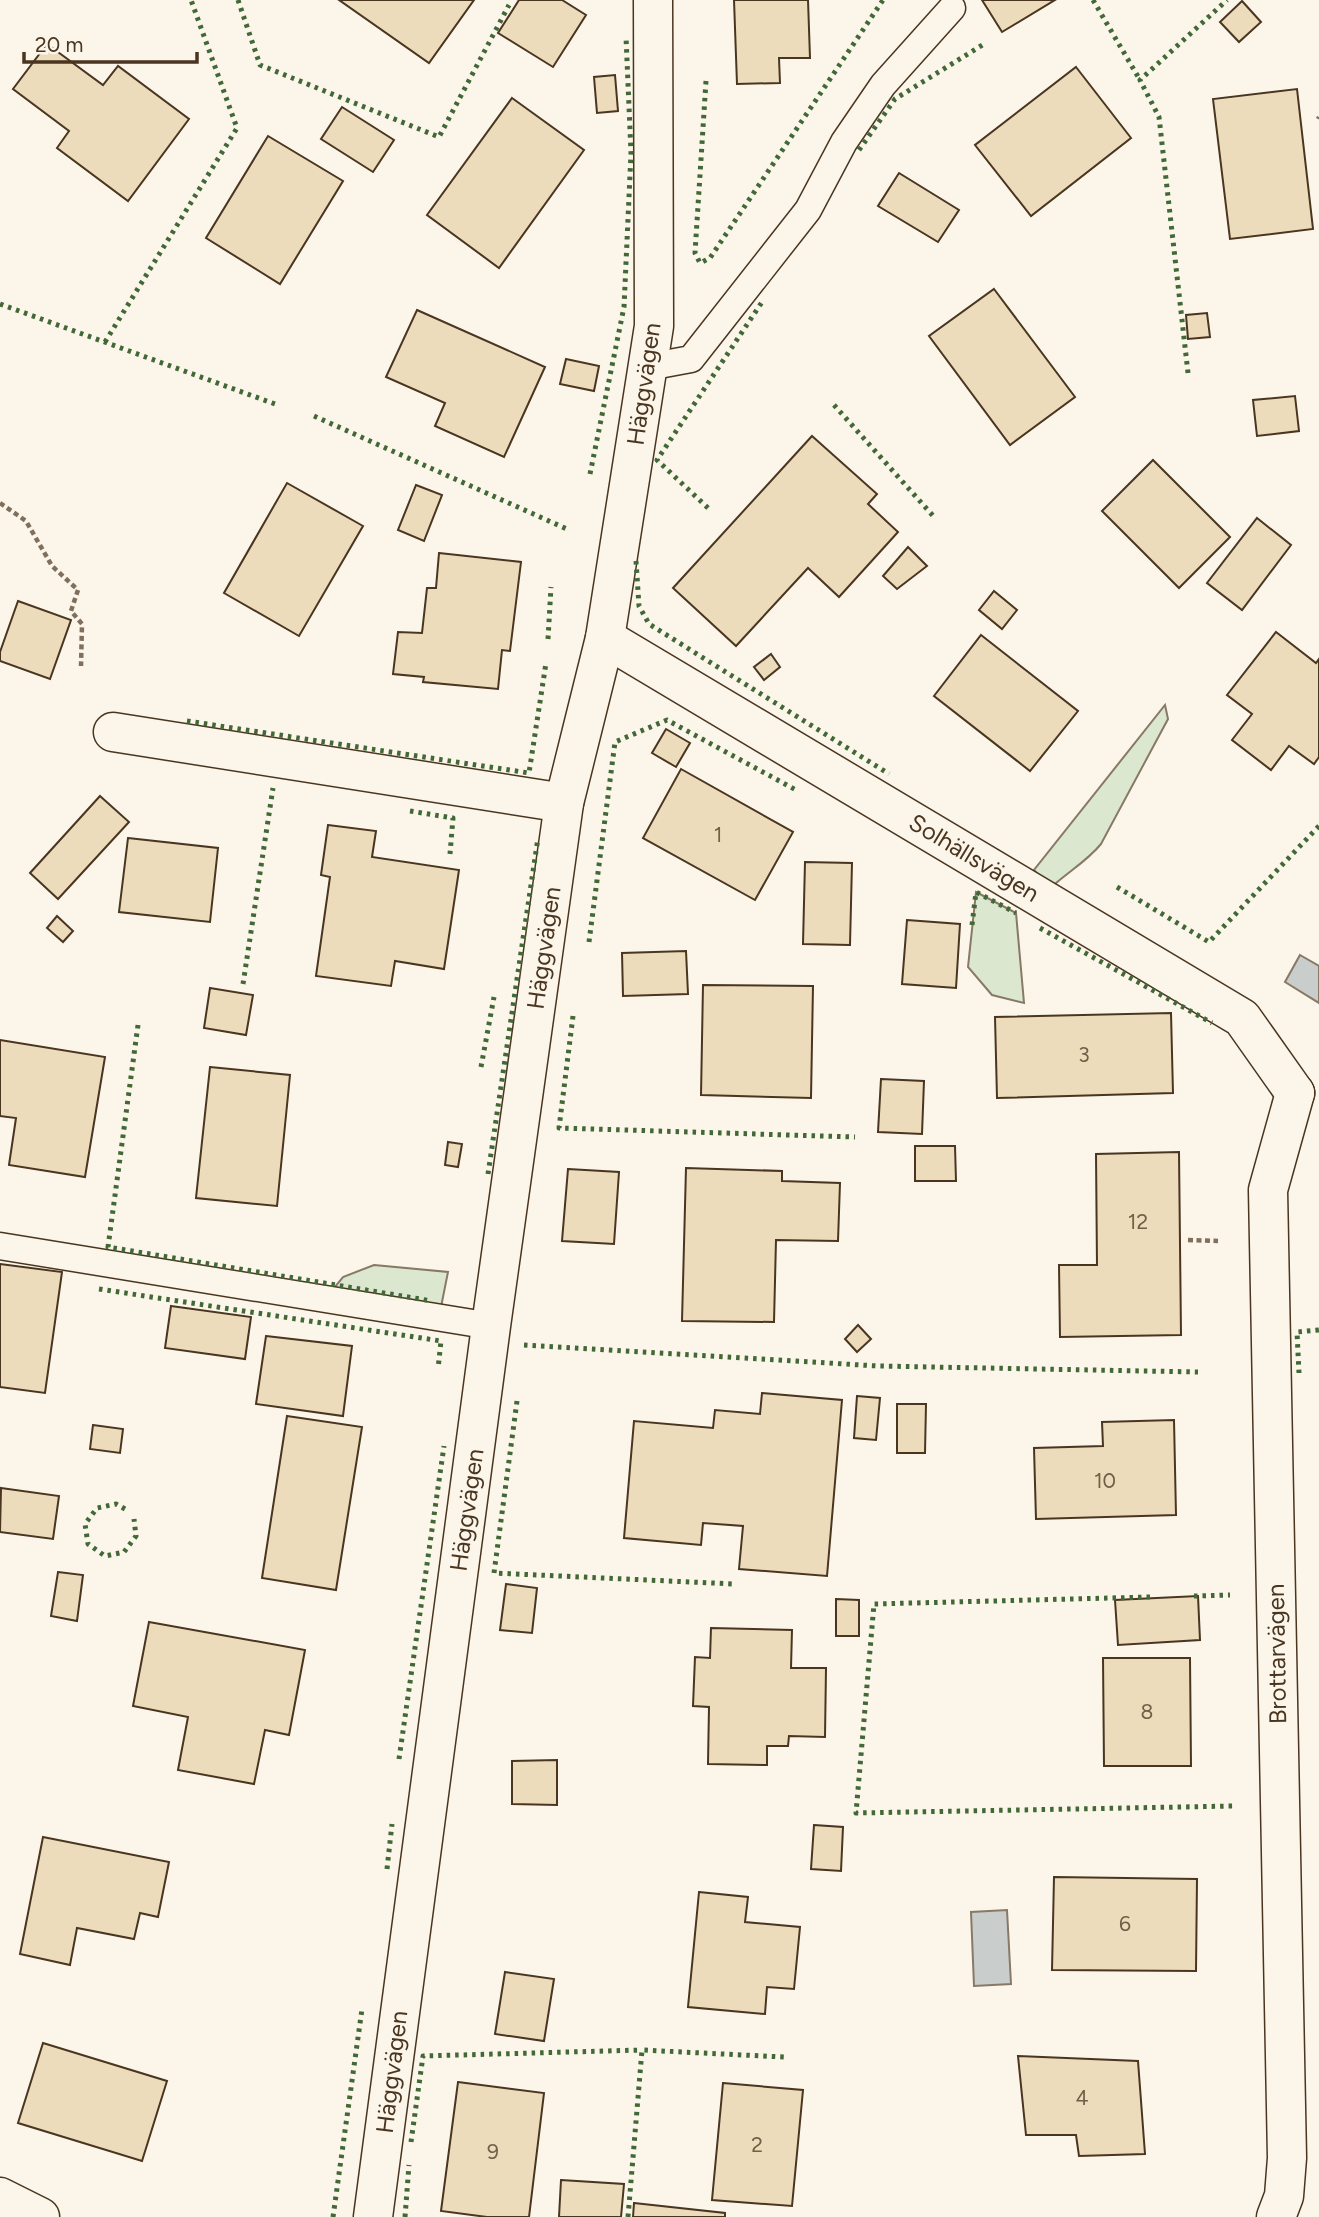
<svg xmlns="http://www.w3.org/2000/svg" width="1319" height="2217" viewBox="0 0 1319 2217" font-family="Figtree,sans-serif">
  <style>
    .green { fill: #dce7d0; stroke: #887966; stroke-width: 2 }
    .water { fill: #c9cecd; stroke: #887966; stroke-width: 2 }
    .building { fill: #ecdcbc; stroke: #4a3520; stroke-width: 2 }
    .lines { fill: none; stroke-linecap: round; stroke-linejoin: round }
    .lane-casing { stroke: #4a3520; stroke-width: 29 }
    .street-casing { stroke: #4a3520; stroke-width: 41 }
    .path { stroke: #7f6f5c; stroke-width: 4.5; stroke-dasharray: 5 3.5; stroke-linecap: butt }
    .lane { stroke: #fbf6e9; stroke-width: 26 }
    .street { stroke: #fbf6e9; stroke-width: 38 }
    .hedge { stroke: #436837; stroke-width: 5; stroke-dasharray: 3.5 5; stroke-linecap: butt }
    .labels { text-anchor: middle; stroke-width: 5; stroke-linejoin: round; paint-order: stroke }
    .number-label { font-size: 21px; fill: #725f47 }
    .street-label { font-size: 24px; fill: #4a3520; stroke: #fbf6e9 }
  </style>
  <rect width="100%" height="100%" fill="#fbf6e9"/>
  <g class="green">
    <path d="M1165,705l3,14 -67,125c-13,16 -30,26 -46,40l-12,-4 -9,-10z"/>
    <path d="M976,892l40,21 8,90 -32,-8 -24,-28z"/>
    <path d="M374,1265l74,7 -7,35 -107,-19 9,-11z"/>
  </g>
  <g class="water">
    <path d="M1300,955l19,11v37l-34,-21z"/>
    <path d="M1007,1910l4,74 -37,2 -3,-74z"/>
  </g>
  <g class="building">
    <path d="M339,0h135l-45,63z"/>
    <path d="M519,0h43l24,15 -33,52 -55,-34z"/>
    <path d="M734,0h74l2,58h-31l1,25 -43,1z"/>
    <path d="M982,0h73l-53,32z"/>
    <path d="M1242,1l19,21 -22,20 -19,-20z"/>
    <path d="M47,44l56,41 15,-19 71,53 -61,82 -71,-53 12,-17 -56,-42z"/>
    <path d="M1076,67l55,71 -100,78 -56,-71z"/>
    <path d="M615,75l3,36 -21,2 -3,-36z"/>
    <path d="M1297,89l16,140 -83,10 -17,-140z"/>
    <path d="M512,98l72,52 -85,118 -72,-53z"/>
    <path d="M342,107l52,33 -21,32 -52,-33z"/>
    <path d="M268,136l75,45 -63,103 -74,-46z"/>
    <path d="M899,173l60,37 -21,32 -60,-36z"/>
    <path d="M994,289l81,108 -65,48 -81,-109z"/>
    <path d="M417,310l128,57 -41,90 -69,-31 10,-23 -59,-26z"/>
    <path d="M1207,313l3,24 -22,2 -2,-24z"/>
    <path d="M566,359l33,7 -5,25 -34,-7z"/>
    <path d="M1295,396l4,35 -42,5 -4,-36z"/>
    <path d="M812,436l65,58 -9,10 30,28 -59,65 -31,-29 -72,78 -63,-58z"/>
    <path d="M1153,460l77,77 -51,51 -77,-77z"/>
    <path d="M287,483l76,43 -64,110 -75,-43z"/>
    <path d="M416,485l26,10 -18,46 -26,-11z"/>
    <path d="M1257,518l34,27 -49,65 -35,-27z"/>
    <path d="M908,547l19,19 -30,23 -14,-13z"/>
    <path d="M439,553l82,9 -11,89 -8,-1 -4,39 -75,-7 1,-5 -31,-3 5,-42 24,1 5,-45h9z"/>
    <path d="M994,591l23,19 -15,19 -23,-19z"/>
    <path d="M18,601l53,19 -21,59 -50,-18v-9z"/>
    <path d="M1276,632l40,31 3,-4v98l-5,7 -25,-18 -18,24 -39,-30 20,-26 -25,-19z"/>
    <path d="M981,635l97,76 -48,60 -96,-75z"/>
    <path d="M771,654l9,13 -16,13 -10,-13z"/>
    <path d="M666,729l24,14 -14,24 -24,-14z"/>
    <path d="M681,769l112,63 -38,68 -112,-62z"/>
    <path d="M100,796l29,26 -71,77 -28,-26z"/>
    <path d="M328,825l48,6 -4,26 87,13 -15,99 -49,-8 -4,25 -75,-10 14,-99 -9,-2z"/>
    <path d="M128,838l90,10 -8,74 -91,-10z"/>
    <path d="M805,862l47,1 -2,82 -47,-1z"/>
    <path d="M57,916l16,15 -10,11 -16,-14z"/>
    <path d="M907,920l53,4 -4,64 -54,-4z"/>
    <path d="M686,951l2,43 -65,2 -1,-43z"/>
    <path d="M703,985l110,1 -2,112 -110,-3z"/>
    <path d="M210,988l43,7 -7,40 -42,-7z"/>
    <path d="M1171,1013l2,80 -176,5 -2,-81z"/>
    <path d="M0,1040l105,17 -20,120 -76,-12 7,-47 -16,-2z"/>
    <path d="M210,1067l80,8 -13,131 -81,-8z"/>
    <path d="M881,1079l43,2 -2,53 -44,-2z"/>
    <path d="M448,1142l14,2 -4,23 -13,-2z"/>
    <path d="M915,1146h40l1,35h-41z"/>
    <path d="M1179,1152l2,183 -121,2 -1,-72h38l-1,-111z"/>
    <path d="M686,1168l96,3v10l58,2 -2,58 -62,-1 -2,82 -92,-1z"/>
    <path d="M568,1169l51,3 -5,72 -52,-3z"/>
    <path d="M0,1264l62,8 -17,121 -45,-6z"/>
    <path d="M171,1306l80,11 -6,42 -80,-11z"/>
    <path d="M858,1325l13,14 -14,13 -12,-13z"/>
    <path d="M266,1336l86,10 -9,70 -87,-12z"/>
    <path d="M762,1393l80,7 -15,176 -88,-7 4,-43 -40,-3 -2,22 -77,-7 10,-117 79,7 2,-18 45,4z"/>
    <path d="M857,1396l23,2 -4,42 -22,-2z"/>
    <path d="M897,1404h29l-1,49h-28z"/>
    <path d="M287,1416l75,11 -26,163 -74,-12z"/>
    <path d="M1174,1420l2,95 -140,4 -2,-71 69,-2 -1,-24z"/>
    <path d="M93,1425l30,4 -3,24 -30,-4z"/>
    <path d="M1,1488l58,8 -6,43 -53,-7z"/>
    <path d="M58,1572l25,3 -6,46 -26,-5z"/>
    <path d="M506,1584l31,4 -5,45 -32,-3z"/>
    <path d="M1198,1596l2,44 -82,5 -3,-45z"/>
    <path d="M836,1599l23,1v36h-23z"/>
    <path d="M149,1622l156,28 -16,85 -24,-5 -11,54 -76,-14 10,-53 -55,-11z"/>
    <path d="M711,1628l81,2 -1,38h35l-1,69 -36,-1 -1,10h-21v19l-59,-1 1,-57 -16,-1 2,-49 15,1z"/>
    <path d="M1103,1658h87l1,108h-87z"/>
    <path d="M557,1760v45l-45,-1v-43z"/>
    <path d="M814,1825l29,2 -2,44 -30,-2z"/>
    <path d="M43,1837l126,25 -11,55 -18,-4 -6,26 -57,-11 -7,37 -50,-11z"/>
    <path d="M1054,1877l143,2 -1,92 -144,-1z"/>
    <path d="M699,1892l49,5 -3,25 55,5 -6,62 -27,-2 -2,27 -77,-7z"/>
    <path d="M505,1972l49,7 -10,62 -49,-7z"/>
    <path d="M43,2043l124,38 -25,80 -124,-38z"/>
    <path d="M1018,2056l120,5 7,93 -66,2 -3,-21h-50z"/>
    <path d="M458,2082l86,11 -15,124h-42l-46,-6z"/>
    <path d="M723,2083l80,7 -11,116 -80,-6z"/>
    <path d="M561,2180l63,4 -3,33h-62z"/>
    <path d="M634,2203l91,10v4h-92z"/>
  </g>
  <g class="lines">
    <defs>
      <g id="lane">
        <path d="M648,367l43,-8 117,-149 36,-68 39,-57 69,-77"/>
        <path d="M0,1246l491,80"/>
      </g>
      <g id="street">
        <path d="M605,638l637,380 53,75"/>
        <path d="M113,732l451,71"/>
        <path d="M0,2197l40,20"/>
        <path d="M373,2217l118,-891 73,-523 41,-165 49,-312 -1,-326"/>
        <path d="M1276,2217l8,-21 3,-38 -19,-968 27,-97"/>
      </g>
    </defs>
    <use href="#lane" class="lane-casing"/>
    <use href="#street" class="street-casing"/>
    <g class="path">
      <path d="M1318,119l1,-2"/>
      <path d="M0,503l26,18 26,45 26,24 -7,21 11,13 -1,42"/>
      <path d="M1188,1240l30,1"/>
    </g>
    <use href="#lane" class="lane"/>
    <use href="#street" class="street"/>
    <g class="hedge">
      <path d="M238,0l22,65 179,72 70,-132"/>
      <path d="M1093,0l47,80"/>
      <path d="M706,81l-11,172 5,10 10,-5 173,-258"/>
      <path d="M859,150l36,-51 89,-55"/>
      <path d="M0,304l275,100"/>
      <path d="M105,342l132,-214 -46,-128"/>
      <path d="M1188,373l-29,-256 -19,-37 87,-80"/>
      <path d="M834,405l101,113"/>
      <path d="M314,416l253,113"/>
      <path d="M590,474l34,-167 7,-154 -5,-116"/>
      <path d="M708,508l-51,-48 107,-161"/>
      <path d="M636,561l3,45 10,18 240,150"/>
      <path d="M548,639l3,-52"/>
      <path d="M187,721l342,52 17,-110"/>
      <path d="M410,811l43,7 -3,36"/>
      <path d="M1117,887l92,55 110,-116"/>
      <path d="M972,925l4,-33 40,21"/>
      <path d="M1040,928l172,95"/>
      <path d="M589,942l26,-200 52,-22 129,70"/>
      <path d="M243,984l30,-196"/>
      <path d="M573,1016l-14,112 296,9"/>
      <path d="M138,1025l-30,222 324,54"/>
      <path d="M481,1067l13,-70"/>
      <path d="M488,1174l50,-336"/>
      <path d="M99,1289l342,52 -3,28"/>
      <path d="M524,1345l354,21 320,6"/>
      <path d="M1299,1373l-2,-41 22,-2"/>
      <path d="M517,1401l-23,172 240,11"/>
      <path d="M125,1509l-9,-5 -19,4 -12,16 3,20 17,12 19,-4 12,-16 -2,-17"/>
      <path d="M1194,1596l36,-1"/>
      <path d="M1150,1597l-276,7 -18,209 379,-7"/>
      <path d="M399,1759l45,-313"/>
      <path d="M387,1869l5,-45"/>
      <path d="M411,2142l12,-86 219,-6"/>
      <path d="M333,2217l29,-208"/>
      <path d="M405,2217l4,-52"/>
      <path d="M628,2217l14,-167 142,7"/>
    </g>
  </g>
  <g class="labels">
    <g class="number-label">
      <text x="718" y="842">1</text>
      <text x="1084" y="1062">3</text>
      <text x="1138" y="1229">12</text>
      <text x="1105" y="1488">10</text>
      <text x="1147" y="1719">8</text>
      <text x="1125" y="1931">6</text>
      <text x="1082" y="2105">4</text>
      <text x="757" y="2152">2</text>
      <text x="493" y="2159">9</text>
    </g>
    <g class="street-label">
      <text transform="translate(644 384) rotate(-82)" y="8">Häggvägen</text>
      <text transform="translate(974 858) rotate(31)" y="8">Solhällsvägen</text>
      <text transform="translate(544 948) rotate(-82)" y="8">Häggvägen</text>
      <text transform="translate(467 1510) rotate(-82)" y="8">Häggvägen</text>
      <text transform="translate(1277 1654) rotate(-91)" y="8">Brottarvägen</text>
      <text transform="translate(392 2072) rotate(-83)" y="8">Häggvägen</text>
    </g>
  </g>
  <path d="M24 52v10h173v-10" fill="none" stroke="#4a3520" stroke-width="3.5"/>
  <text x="35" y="52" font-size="21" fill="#4a3520" stroke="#fbf6e9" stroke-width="5" paint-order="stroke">20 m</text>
</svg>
